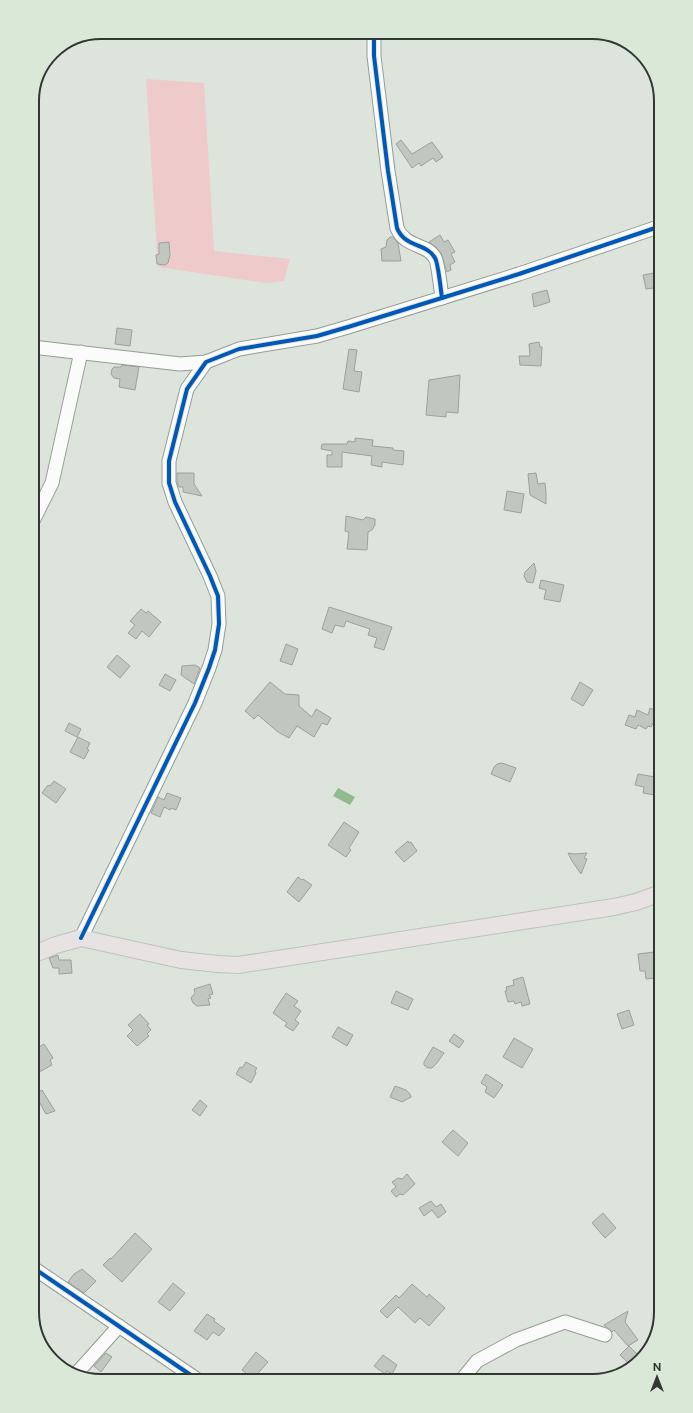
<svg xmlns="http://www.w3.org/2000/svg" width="693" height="1413" viewBox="0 0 693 1413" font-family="'Public Sans',sans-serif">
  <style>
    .green { fill: #eecaca }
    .water { fill: #90bb8c }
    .building { fill: #c1c6c0; stroke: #9ca19c }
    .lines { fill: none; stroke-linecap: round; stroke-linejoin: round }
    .minor-casing { stroke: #979c96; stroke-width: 15 }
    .major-casing { stroke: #bec2be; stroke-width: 18 }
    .minor { stroke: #fafbfa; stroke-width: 13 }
    .major { stroke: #e8e3e3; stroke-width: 16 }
    .cycleway-casing { stroke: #dae8d8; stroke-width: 6 }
    .cycleway { stroke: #0057b8; stroke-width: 4 }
    .rim { fill: none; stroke: #313731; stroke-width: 2 }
  </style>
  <rect width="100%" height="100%" fill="#dde4dc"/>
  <path class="green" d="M146,79l58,4 10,168 76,8 -6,22 -18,2 -108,-16z"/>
  <path class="water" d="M338,788l17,9 -5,8 -17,-9z"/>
  <g class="building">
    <path d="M401,140l11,14 20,-12 11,15 -7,5 -3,-4 -12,8 -2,-3 -7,5 -16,-24z"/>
    <path d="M440,235l4,7 4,-2 7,12 -4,2 4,8 -5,3 1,5 -4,2 -6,-19 -5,-6 -7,-5z"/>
    <path d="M390,237h3l5,6 3,18h-19l-1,-12 5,-2 1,-7z"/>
    <path d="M169,242l1,13 -2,8 -3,2 -8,-1 -1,-9 3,-1v-11z"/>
    <path d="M659,272v2h2v13l-15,2 -3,-14z"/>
    <path d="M547,290l3,12 -16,5 -2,-13z"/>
    <path d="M117,328l15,2 -2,16 -15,-2z"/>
    <path d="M539,342l1,5h2l-1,19 -21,-1 -1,-9h11l-1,-12z"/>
    <path d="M349,349l8,1 -3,21 8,1 -3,20 -16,-3z"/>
    <path d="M122,365l17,2 -4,23 -16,-3 1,-8 -6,-1 -3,-4 1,-5 2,-2h7z"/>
    <path d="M460,375l-2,38 -12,-1v5l-20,-2 3,-35z"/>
    <path d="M355,438l18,2 -1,6 21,2v2l11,1 -1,14 -21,-3v5l-11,-2 1,-9 -30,-4v15h-15v-12h5v-4l-11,-2 1,-5h25l1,-3 7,1z"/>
    <path d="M177,473h17v11l8,12 -19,-4v-5h-4l-2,-5z"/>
    <path d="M536,473l2,11 7,-1 1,10v11l-16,-9 -2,-21z"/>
    <path d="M507,491l17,3 -3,19 -17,-3z"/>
    <path d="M346,516l17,4 3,-3 9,2v6l-3,5 -4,2 -1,18 -20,-1 2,-17 -4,-1z"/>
    <path d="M534,563l2,8 -3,12 -6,-1 -3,-6 1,-4z"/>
    <path d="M541,580l23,5 -4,17 -16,-3 2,-9 -7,-2z"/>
    <path d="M329,607l63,20 -8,23 -10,-3 3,-9 -9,-3 2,-6 -24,-8 -2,6 -9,-2 -3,8 -10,-4z"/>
    <path d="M141,609l5,4 2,-2 13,11 -12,15 -7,-6 -6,8 -8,-6 7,-8 -5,-4z"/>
    <path d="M286,644l12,5 -6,16 -12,-4z"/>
    <path d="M117,655l13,11 -10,12 -13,-11z"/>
    <path d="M195,665l5,3 -6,16 -13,-9 1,-9z"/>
    <path d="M165,674l11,6 -6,11 -11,-6z"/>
    <path d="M270,682l15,12 14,1v11l13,11 4,-8 15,9 -4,7 -5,-2 -8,14 -17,-11 -8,12 -11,-6 -20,-17 -4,4 -9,-8z"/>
    <path d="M580,682l13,8 -10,16 -12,-7z"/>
    <path d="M650,708l9,4 -8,15 -3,-1 -2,3 -8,-4 -2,4 -11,-4 4,-10 6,2 2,-7 11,5z"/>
    <path d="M69,723l12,6 -4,8 -12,-6z"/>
    <path d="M78,737l12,6 -3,6 2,1 -5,9 -14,-7z"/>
    <path d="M502,763l14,5 -6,14 -19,-8 3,-7 3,-3z"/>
    <path d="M638,774l23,4v18l-18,-3 1,-6 -9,-2z"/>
    <path d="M54,781l12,8 -10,14 -14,-10 6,-8 2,1z"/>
    <path d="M167,793l14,5 -5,12 -5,-2 -1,2 -6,-3 -4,10 -9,-4 7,-16 6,3z"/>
    <path d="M344,822l15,10 -10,16 2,2 -5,7 -18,-12z"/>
    <path d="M408,841l1,2 2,-1 6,9 -13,11 -9,-10z"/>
    <path d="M568,853l7,1 12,-1 -3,5 3,1 -6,15 -9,-13z"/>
    <path d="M298,877l4,3 1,-1 9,6 -13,17 -12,-10z"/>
    <path d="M654,952l3,26 -11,1 -1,-8h-5l-2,-17z"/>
    <path d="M58,955l1,5h12l1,13 -13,1v-6h-6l-4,-10z"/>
    <path d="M523,977l7,27 -8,2 -1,-4 -6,2 -1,-3 -6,1 -3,-11h2l-1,-4 8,-2 -1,-5z"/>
    <path d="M210,984l3,10 -4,1 2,3 -3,1 2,6 -13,1 -4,-3 -2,-5 4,-5 -1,-4z"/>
    <path d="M396,991l17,8 -5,11 -17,-7z"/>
    <path d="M286,993l12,8 -4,5 7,5 -6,9 4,3 -6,8 -8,-5 2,-3 -14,-10z"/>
    <path d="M629,1010l5,15 -12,4 -5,-15z"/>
    <path d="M140,1014l9,10 -2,1 4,5 -4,4 2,2 -12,10 -10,-10 6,-6 -5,-5z"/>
    <path d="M338,1027l15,8 -6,11 -15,-9z"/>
    <path d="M454,1034l10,7 -5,7 -10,-7z"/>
    <path d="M514,1038l19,11 -11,19 -19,-11z"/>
    <path d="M44,1044l9,14 -3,2 2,5 -20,11v-25z"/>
    <path d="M433,1047l11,6 -7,10 -5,5h-4l-4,-3v-3z"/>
    <path d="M246,1062l11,6 -2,3 1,2 -5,10 -15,-9 4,-7 2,1z"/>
    <path d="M486,1074l17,11 -9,13 -9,-6 2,-5 -6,-4z"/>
    <path d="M395,1086l11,4 4,4 1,3 -9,5 -12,-5z"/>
    <path d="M42,1090l13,21 -9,3 -11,-20z"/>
    <path d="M200,1100l7,6 -7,10 -8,-6z"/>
    <path d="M453,1130l15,13 -10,13 -16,-14z"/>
    <path d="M407,1174l8,10 -12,11 -3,-1 -4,3 -5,-6 5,-4 -4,-5 6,-4 4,1z"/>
    <path d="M431,1201l5,6 5,-3 5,8 -8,6 -6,-8 -8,6 -5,-8z"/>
    <path d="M603,1213l13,15 -11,10 -13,-15z"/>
    <path d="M135,1233l17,16 -30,33 -19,-17 7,-7 1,1z"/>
    <path d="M82,1269l14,12 -12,12 -16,-11 6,-8z"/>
    <path d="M173,1283l12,10 -15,18 -12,-9z"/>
    <path d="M412,1284l15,13 2,-3 16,14 -16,18 -9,-8 -5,5 -17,-16 -11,11 -7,-7 16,-16 3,3z"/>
    <path d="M628,1311l-3,11 13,18 -10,6 -14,-16 -2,2 -8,-7z"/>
    <path d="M207,1314l8,5 -1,2 11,8 -6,7 -6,-4 -6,8 -13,-9z"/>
    <path d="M629,1346l8,8 -9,9 -8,-8z"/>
    <path d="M256,1352l12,10 -15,17 -11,-9z"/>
    <path d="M106,1353l6,4 -11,15 -7,-6z"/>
    <path d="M383,1355l14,10 -5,9 -5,-3 -2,3 -11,-8z"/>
  </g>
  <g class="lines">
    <defs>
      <g id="minor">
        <path d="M374,34v22l14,115 9,57c8,20 30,15 38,30 3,4 6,33 7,40"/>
        <path d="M32,347l148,17 26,-2 33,-13 78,-13 31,-9 171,-53 142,-48"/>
        <path d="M32,523l20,-40 29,-131"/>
        <path d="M81,938l114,-235 14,-35 6,-18 4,-26 -1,-28 -8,-20 -35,-74 -6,-19v-22l18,-72 19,-27"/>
        <path d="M32,1267l166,113"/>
        <path d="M76,1374l43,-48"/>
        <path d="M464,1377l13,-16 39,-21 49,-18 40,13"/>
      </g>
      <path id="major" d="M32,955l24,-10 25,-7 100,22 37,4 20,1 376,-58 22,-5 25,-9"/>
    </defs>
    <use href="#minor" class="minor-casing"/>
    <use href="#major" class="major-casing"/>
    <use href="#minor" class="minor"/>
    <use href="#major" class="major"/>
    <defs>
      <g id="cycleway">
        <path d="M374,34v22l14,115 9,57c8,20 30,15 38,30 3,4 6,33 7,40"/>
        <path d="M81,938l114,-235 14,-35 6,-18 4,-26 -1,-28 -8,-20 -35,-74 -6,-19v-22l18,-72 19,-27 33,-13 78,-13 31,-9 171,-53 142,-48"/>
        <path d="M32,1267l166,113"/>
      </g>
    </defs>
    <use href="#cycleway" class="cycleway-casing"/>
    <use href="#cycleway" class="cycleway"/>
  </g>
  <path d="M0 0H693V1413H0ZM101 39H592A62 62 0 0 1 654 101V1312A62 62 0 0 1 592 1374H101A62 62 0 0 1 39 1312V101A62 62 0 0 1 101 39Z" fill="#dae8d8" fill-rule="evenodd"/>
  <path class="rim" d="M101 39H592A62 62 0 0 1 654 101V1312A62 62 0 0 1 592 1374H101A62 62 0 0 1 39 1312V101A62 62 0 0 1 101 39Z"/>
  <g transform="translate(657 1377)" stroke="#dae8d8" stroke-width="3" paint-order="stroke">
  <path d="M0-3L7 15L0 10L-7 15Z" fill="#313731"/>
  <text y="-6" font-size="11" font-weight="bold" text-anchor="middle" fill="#313731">N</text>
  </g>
</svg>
